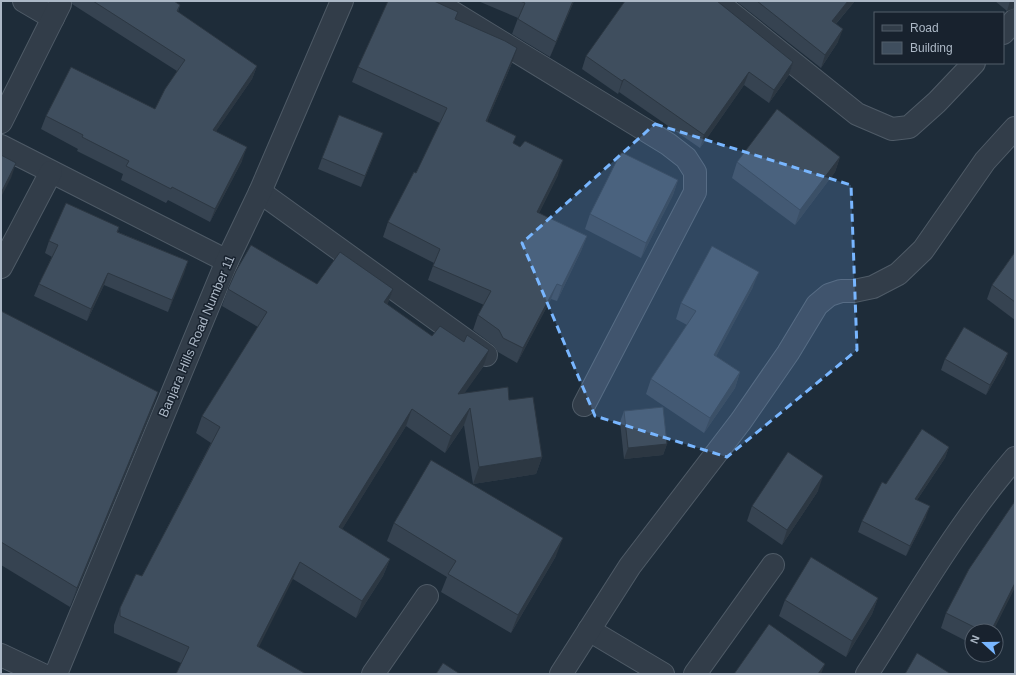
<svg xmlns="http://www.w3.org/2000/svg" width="1016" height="675" viewBox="0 0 1016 675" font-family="Arial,sans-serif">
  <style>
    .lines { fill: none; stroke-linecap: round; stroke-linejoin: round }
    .minor-casing { stroke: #4f5b67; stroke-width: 24 }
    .minor { stroke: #323d49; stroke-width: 22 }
    .wall { fill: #364351 }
    .shaded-wall { fill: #2c3742 }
    .building { fill: #3f4e5e; stroke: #2c3742 }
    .marked { fill: #78b6ff; fill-opacity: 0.2; stroke: #78b6ff; stroke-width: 3; stroke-dasharray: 8 5; stroke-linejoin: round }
    .labels { text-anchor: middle; stroke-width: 3; stroke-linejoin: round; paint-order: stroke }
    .street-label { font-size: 13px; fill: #acb8c6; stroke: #18222e }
  </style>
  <rect width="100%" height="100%" fill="#1e2c39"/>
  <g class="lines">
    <defs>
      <g id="minor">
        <path d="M24,1l29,17"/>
        <path d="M434,1l234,143 18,14 9,14v20l-111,213"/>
        <path d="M716,1l141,113 35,15 17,-2 28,-25 37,-39"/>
        <path d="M1003,33l12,-13"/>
        <path d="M1,122l59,-118"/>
        <path d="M1,146l226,115"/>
        <path d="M260,192l226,163"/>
        <path d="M1,267l50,-95"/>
        <path d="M589,630l74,44"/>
        <path d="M1,655l40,19"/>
        <path d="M56,674l171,-413 33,-69 82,-191"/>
        <path d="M373,674l54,-78"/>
        <path d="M561,674l69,-108 111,-145 47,-68 29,-48 12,-10 12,-4h13l19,-4 25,-13 25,-24 62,-89 30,-33"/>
        <path d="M695,674l78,-109"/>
        <path d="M867,674c47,-73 91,-150 148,-216"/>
      </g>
    </defs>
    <use href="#minor" class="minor-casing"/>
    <use href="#minor" class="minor"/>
  </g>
  <g class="wall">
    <path d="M72,1h102l6,4 -2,7 79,54 -5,13 -36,52 26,30 -32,61 -42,-22 -2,3 -45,-23 2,-6 -46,-23 1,-2 -37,-20 5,-13 109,-7 22,-38 -105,-67z"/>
    <path d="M478,1h96l-24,56 -38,-23 6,-16z"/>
    <path d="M736,1h119l-19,23 2,18 -17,26z"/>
    <path d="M995,1h20v7l-8,3z"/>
    <path d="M458,12l-3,8 57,43 -25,58 26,23 45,31 -19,38 48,23 -6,15 -24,50 -6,-2 -34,64 -19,-11 -5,-7 -20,-15 5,-15 6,-10 -56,-25 6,-17 -51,-26 5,-15 28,-49 24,-50 -88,-41 6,-15z"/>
    <path d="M586,56l207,6 -4,13 -20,28 -25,-18 -44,63 -81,-56 -1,2 -36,-25z"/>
    <path d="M383,133l-22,54 -43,-18 4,-11z"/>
    <path d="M840,157l-5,15 -40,53 -63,-47 5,-16z"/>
    <path d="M678,180l-5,15 -32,63 -56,-29 5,-15z"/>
    <path d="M119,227l-1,5 70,29 -20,51 -64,-27 -17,36 -53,-25 5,-12 13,-27 -7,-4 4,-12z"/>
    <path d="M1015,252v68l-28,-21 5,-14z"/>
    <path d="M317,284l76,5 -6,16 45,31 51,31 -19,26 45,7 33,57 -6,17 -63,10 -9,-59 -19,28 -39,-27 -64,103 48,30 -7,17 -27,42 -63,-39 -112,84 -67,-30v-8l6,-17 22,-32 69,-133 -15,-10 6,-17 56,-89 -36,-21 6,-17z"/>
    <path d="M753,287l-37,69 24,16 -5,16 -31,45 -58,-39 5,-15 36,-54 -11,-6 5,-16z"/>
    <path d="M1,311l151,99 -82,197 -69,-42z"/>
    <path d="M1008,353l-4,11 -18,31 -45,-25 4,-11z"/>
    <path d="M624,411l43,33 -4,11 -39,4 -4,-37z"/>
    <path d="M949,447l-4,11 -28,42 9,17 -20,39 -48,-24 4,-11 24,-37z"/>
    <path d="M818,491l-36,54 -35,-24 5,-15z"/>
    <path d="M394,523l162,33 -45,77 -70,-41 6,-15 -60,-36z"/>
    <path d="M1015,587l-22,44h-21v13l-31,-16 5,-15z"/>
    <path d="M878,598l-6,16 -26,43 -67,-41 6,-16z"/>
  </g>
  <g class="shaded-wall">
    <path d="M573,1h1l-24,56 6,-15z"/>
    <path d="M848,1h7l-28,33 5,-13z"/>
    <path d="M1010,1h5v7l-8,3z"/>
    <path d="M843,29l-5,13 -17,26 4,-13z"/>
    <path d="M517,48l-5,15 -31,73 5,-15z"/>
    <path d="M793,62l-4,13 -20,28 5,-13z"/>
    <path d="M257,66l-5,13 -44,64 5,-13z"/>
    <path d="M749,72l-5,13 -44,63 4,-13z"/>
    <path d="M624,79l-5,13 -1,2 4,-13z"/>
    <path d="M383,133l-4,11 -18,43 4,-11z"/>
    <path d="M247,147l-5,14 -32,61 5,-13z"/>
    <path d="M840,157l-5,15 -40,53 5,-15z"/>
    <path d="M563,160l-5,15 -26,52 5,-15z"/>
    <path d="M16,163l-5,15 -10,19v-4z"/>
    <path d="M678,180l-5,15 -32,63 5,-15z"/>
    <path d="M587,236l-6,15 -24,50 5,-15z"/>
    <path d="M188,261l-4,13 -16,38 4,-12z"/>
    <path d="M759,272l-6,15 -44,83 5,-15z"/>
    <path d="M108,273l-4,12 -17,36 4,-12z"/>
    <path d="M557,284l-6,15 -34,64 6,-15z"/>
    <path d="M393,289l-6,17 -3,-4z"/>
    <path d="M489,350l-6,17 -31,44 6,-17z"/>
    <path d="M1008,353l-4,11 -18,31 4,-10z"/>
    <path d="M740,372l-5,16 -31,45 6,-15z"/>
    <path d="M158,392l-6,18 -82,197 7,-19z"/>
    <path d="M470,408l-6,17 -19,28 6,-17z"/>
    <path d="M412,409l-6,17 -73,118 6,-17z"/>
    <path d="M667,444l-4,11 -39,4 4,-11z"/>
    <path d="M949,447l-4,11 -34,51 4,-10z"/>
    <path d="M542,457l-6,17 -63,10 6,-17z"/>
    <path d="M823,476l-5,15 -36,54 5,-15z"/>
    <path d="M930,506l-4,11 -20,39 4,-10z"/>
    <path d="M563,538l-7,18 -45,77 7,-18z"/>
    <path d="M390,559l-7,17 -27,42 6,-17z"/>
    <path d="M300,562l-7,17 -42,84 6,-17z"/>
    <path d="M1015,583v4l-22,44h-2z"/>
    <path d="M878,598l-6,16 -26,43 6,-16z"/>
    <path d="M825,664l-4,10h-3z"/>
  </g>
  <g class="building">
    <path d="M93,1h81l6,4 -3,6 80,55 -44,64 34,17 -32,62 -43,-22 -1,2 -45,-23 3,-5 -47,-24 1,-2 -37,-19 25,-49 84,42 10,-20 20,-29z"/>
    <path d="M388,1h46l24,11 -3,7 50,22 12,7 -31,73 30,15 -3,7 7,4 5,-6 38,19 -26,52 50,24 -25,50 -5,-2 -34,64 -20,-10 -4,-8 -21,-15 13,-24 -58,-25 7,-17 -52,-27 26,-50 2,1 31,-65 -89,-41z"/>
    <path d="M520,1h53l-17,41 -38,-23 7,-16z"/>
    <path d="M625,1h92l76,61 -19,28 -25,-18 -45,63 -80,-56 -2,2 -36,-25z"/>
    <path d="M757,1h91l-16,20 11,8 -18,26z"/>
    <path d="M777,109l63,48 -40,53 -63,-48z"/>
    <path d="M339,115l44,18 -18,43 -43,-18z"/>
    <path d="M621,152l57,28 -32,63 -56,-29z"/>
    <path d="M1,155l15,8 -15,30z"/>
    <path d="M66,203l53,24 -2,5 71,29 -16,39 -64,-27 -17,36 -52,-25 19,-39 -9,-4z"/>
    <path d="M251,245l66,39 23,-32 53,37 -9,13 48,34 8,-10 24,16 3,-7 22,15 -31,44 50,-7 1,13 24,-3 9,60 -63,10 -9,-59 -19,28 -39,-27 -73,118 51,32 -28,42 -62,-39 -43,84 49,28h-130l13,-27 -69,-31v-8l16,-34 6,2 78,-149 -18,-11 65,-104 -39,-23 8,-18z"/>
    <path d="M712,246l47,26 -45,83 26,17 -30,46 -59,-39 45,-68 -15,-8z"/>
    <path d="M1015,252v50l-23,-17z"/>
    <path d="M1,311l157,81 -81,196 -76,-46z"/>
    <path d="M964,327l44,26 -18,32 -45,-26z"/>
    <path d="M663,407l4,37 -39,4 -4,-37z"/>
    <path d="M922,429l27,18 -34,52 15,7 -20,40 -48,-25 20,-39 4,2z"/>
    <path d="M788,452l35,24 -36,54 -35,-24z"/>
    <path d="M431,460l132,78 -45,77 -70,-41 8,-13 -62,-38z"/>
    <path d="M1015,501v82l-24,48h-9l-36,-18 23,-44z"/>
    <path d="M811,557l67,41 -26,43 -67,-41z"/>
    <path d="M769,624l56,40 -7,10h-84z"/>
    <path d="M917,653l34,21h-46z"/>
    <path d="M443,663l17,11h-24z"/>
  </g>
  <path class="marked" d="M655,124l196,61 6,165 -130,107 -132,-41 -73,-173z"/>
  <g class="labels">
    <g class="street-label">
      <text transform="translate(196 336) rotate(-67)" y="5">Banjara Hills Road Number 11</text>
    </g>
  </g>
  <rect width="1016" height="675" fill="none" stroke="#acb8c6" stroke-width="4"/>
  <rect x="874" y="12" width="130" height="52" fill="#18222e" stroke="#535e6b"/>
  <rect x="882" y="25" width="20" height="6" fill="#323d49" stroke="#535e6b"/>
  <text x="910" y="32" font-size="12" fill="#acb8c6">Road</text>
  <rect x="882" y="42" width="20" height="12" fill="#3f4e5e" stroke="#535e6b"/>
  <text x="910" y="52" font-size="12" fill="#acb8c6">Building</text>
  <g transform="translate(984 643) rotate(291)"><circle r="19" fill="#18222e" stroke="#535e6b"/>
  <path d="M0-3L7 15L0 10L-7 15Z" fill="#78b6ff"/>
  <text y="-6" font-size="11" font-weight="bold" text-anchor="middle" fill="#acb8c6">N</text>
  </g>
</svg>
